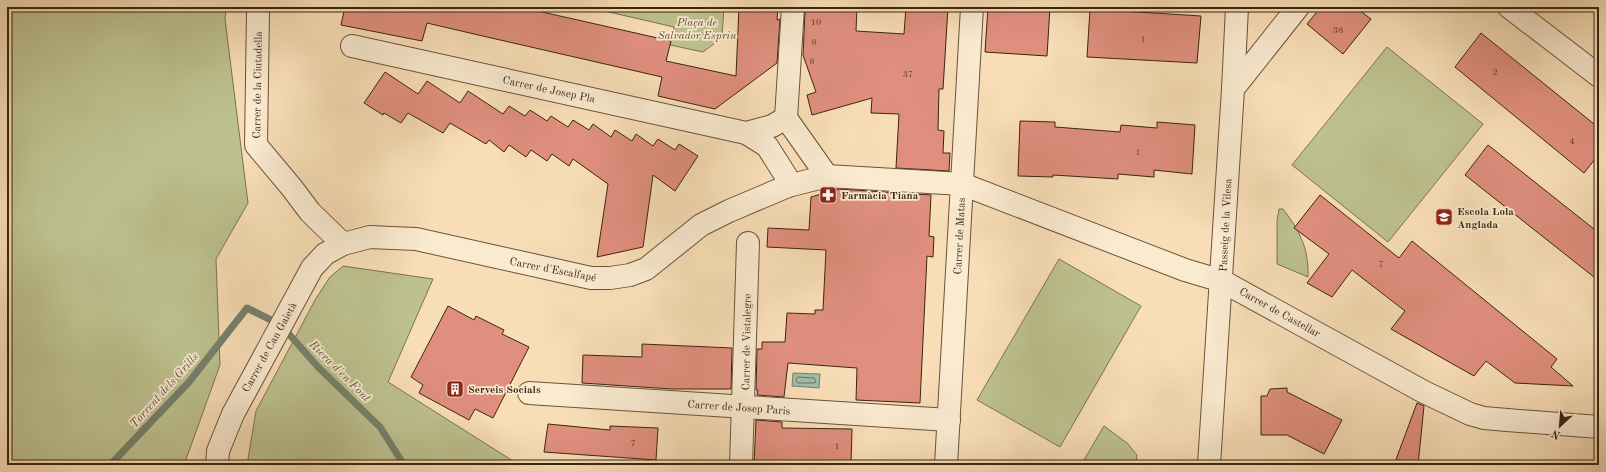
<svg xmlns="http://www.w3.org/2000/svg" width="1606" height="472" viewBox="0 0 1606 472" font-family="'Old Standard TT',serif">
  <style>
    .green { fill: #bdc18f; stroke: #7c7350 }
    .water { fill: #9ebda9; stroke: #76806d }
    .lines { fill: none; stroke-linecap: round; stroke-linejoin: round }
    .shore { stroke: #6c715e; stroke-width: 1 }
    .stream { stroke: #76806d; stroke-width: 7 }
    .building { fill: #e08f7f; stroke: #3a2512 }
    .minor-casing { stroke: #6a533b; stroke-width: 24 }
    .tertiary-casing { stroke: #6a533b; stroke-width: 24 }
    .minor { stroke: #faead0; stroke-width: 22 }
    .tertiary { stroke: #faead0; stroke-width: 22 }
    .labels { text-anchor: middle; stroke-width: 3.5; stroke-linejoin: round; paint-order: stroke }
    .number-label { font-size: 9px; fill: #64402d }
    .park-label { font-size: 11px; font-style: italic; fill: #5b4c31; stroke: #faead0 }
    .street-label { font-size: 11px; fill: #3a2512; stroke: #faead0 }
    .poi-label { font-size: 11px; font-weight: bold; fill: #3a2512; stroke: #faead0; text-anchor: start }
    .water-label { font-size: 12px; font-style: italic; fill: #58533f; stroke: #faead0 }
  </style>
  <rect width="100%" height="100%" fill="#f8deb7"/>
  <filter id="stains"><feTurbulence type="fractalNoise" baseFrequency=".005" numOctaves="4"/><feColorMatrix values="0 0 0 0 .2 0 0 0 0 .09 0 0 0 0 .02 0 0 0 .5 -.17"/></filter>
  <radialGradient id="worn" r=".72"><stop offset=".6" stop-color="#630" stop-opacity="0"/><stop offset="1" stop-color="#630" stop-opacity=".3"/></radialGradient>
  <g class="green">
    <path d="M7,7h219l-1,12 23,184 -32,56 4,106 -36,100h-177z"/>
    <path d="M587,7h137l-2,31 -19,14 -33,-7 4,-18z"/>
    <path d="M1387,47l96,77 -95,118 -96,-77z"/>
    <path d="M1279,209h4c17,22 26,40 25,68l-31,-13v-43z"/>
    <path d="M1059,259l82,47 -81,141 -83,-47z"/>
    <path d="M343,266l90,13 -45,103 125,79 59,4h-325l9,-54 59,-111 15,-23z"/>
    <path d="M1104,426l23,17 10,12 -1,10h-55z"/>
  </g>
  <path class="water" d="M793,373l27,1 -1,14 -27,-2z"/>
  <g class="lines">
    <path class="shore" d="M798,377l16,1 2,4 -2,1h-16l-2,-3z"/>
    <path class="stream" d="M110,465l79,-83 58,-74 34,17 37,42 62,60 24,38"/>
  </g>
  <g class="building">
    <path d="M345,7h175l151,34 -5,20 70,15 3,-69h39l-1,13 3,-1 -3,44 -62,46 -57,-13 4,-19 -175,-40 -60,-14 -5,18 -81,-16z"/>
    <path d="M817,7h40l-1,24 48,3 2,-27h42l-5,82h-4l-1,41 6,1 -1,22h7l-1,18 -53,-3 3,-54 -28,-1 1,-15 -60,17 -5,-20 9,-3 -13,-37 2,-44z"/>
    <path d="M988,7h62l-3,49 -62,-4z"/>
    <path d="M1321,7h34l16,12 -28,35 -36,-30z"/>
    <path d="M1090,9l111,7 -4,47 -110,-6z"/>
    <path d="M1481,33l118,95v26l-15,19 -129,-106z"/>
    <path d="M385,72l33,22 9,-13 33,22 8,-12 35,23 6,-8 16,10 5,-6 17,11 4,-5 17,11 5,-7 16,10 4,-6 18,13 4,-7 17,11 4,-7 17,12 5,-7 17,11 4,-6 19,12 -23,35 -22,-16 -10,72 -46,10 11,-73 -35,-25 -4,7 -17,-12 -5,7 -16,-11 -5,7 -17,-12 -5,7 -15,-12 -3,4 -36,-21 -7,10 -35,-20 -7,10 -17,-10 -1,2 -19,-12z"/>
    <path d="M1020,121l35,1v5l65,5 1,-7 36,3v-6l38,3 -3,49 -38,-4v7l-36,-3v5l-65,-4v2l-35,-1z"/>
    <path d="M1488,145l111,88v48l-134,-106z"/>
    <path d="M839,189l92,6 -2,41 5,1 -1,20 -6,-1 -7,147 -64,-3 1,-32 -69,-5 -4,34 -27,-2 1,-5h-2l1,-41h5v-7h23l2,-29 28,1v-4h8l3,-60 -59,-3 1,-19 41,2 2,-33z"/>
    <path d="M1320,195l79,63 13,-17 145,118 -6,8 22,19 -58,-3 -29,-22 -12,15 -83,-47 14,-18 -53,-41 -20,27 -25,-14 22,-29 -35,-26z"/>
    <path d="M448,306l26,14 2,-4 28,14 -2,4 27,13 -36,71 -18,-9 -6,11 -50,-27 4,-8 -12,-8z"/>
    <path d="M642,344l90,4 -1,41h-59l-90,-6 1,-28 59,2z"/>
    <path d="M1287,388v4l55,28 -18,34 -37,-19h-26v-39h6l3,-7z"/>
    <path d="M1417,403l7,3 -6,59h-24z"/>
    <path d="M756,420l26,2v6l70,1 -1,35 -97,1z"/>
    <path d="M548,424l62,6v-4l48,2 -2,32 -112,-8z"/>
  </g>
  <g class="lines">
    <defs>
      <g id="minor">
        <path d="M1509,7l90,69"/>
        <path d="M258,12l-2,133 36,43 18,24 33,32"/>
        <path d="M352,46l394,87 21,13 19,30 2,10"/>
        <path d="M1233,89l4,-82"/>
        <path d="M786,118l7,-111"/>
        <path d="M786,118l41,58"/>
        <path d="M746,133l26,-7 14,-8"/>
        <path d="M529,393l420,27"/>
        <path d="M217,465l1,-14 15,-37 79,-146 13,-14 18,-10 27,-7 22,1 24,1 175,39h19l20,-3 16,-6 55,-44 28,-14 59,-25 39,-10 135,8 223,86 37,11 202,111 46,22 14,4 23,2 92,7"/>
        <path d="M741,465l7,-222"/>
        <path d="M946,465l26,-458"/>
      </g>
      <path id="tertiary" d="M1209,465l24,-376 65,-82"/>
    </defs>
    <use href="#minor" class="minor-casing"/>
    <use href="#tertiary" class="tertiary-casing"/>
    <use href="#minor" class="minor"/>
    <use href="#tertiary" class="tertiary"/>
  </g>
  <defs>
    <symbol id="pharmacy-square" viewBox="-11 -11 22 22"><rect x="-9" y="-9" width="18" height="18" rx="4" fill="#8f2418" stroke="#faead0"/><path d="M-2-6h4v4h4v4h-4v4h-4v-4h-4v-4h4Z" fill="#fff"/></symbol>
    <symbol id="school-square" viewBox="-11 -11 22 22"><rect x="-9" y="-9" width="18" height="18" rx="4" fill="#8f2418" stroke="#faead0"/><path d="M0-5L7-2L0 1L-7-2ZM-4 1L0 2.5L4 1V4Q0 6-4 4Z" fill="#fff"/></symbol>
    <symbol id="building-square" viewBox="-11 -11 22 22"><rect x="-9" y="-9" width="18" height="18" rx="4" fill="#8f2418" stroke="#faead0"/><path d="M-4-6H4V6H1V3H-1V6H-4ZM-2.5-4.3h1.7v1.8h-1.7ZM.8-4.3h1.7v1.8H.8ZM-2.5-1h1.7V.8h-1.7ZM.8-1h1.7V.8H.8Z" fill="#fff"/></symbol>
  </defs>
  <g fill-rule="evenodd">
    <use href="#pharmacy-square" x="818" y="185" width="20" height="20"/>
    <use href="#school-square" x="1434" y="207" width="20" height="20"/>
    <use href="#building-square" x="445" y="379" width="20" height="20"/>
  </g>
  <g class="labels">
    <g class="number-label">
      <text x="816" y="25">10</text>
      <text x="1338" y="33">38</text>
      <text x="1143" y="42">1</text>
      <text x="814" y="45">8</text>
      <text x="812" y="64">6</text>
      <text x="1495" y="75">2</text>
      <text x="908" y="77">37</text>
      <text x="1572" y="144">4</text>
      <text x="1138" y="155">1</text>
      <text x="1381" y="267">7</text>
      <text x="633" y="446">7</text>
      <text x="837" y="449">1</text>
    </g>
    <g class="park-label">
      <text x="697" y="26">Plaça de<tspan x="697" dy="13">Salvador Espriu</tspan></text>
    </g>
    <g class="street-label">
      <text transform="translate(257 85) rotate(-89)" y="4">Carrer de la Ciutadella</text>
      <text transform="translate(549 89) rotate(12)" y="4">Carrer de Josep Pla</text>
      <text transform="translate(1225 225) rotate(-87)" y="4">Passeig de la Vilesa</text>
      <text transform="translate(959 236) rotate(-87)" y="4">Carrer de Matas</text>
      <text transform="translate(553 269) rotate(11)" y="4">Carrer d'Escalfapé</text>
      <text transform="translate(1280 312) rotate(29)" y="4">Carrer de Castellar</text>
      <text transform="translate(746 342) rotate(-89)" y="4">Carrer de Vistalegre</text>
      <text transform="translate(269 347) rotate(-61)" y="4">Carrer de Can Gaietà</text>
      <text transform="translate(739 407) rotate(4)" y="4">Carrer de Josep Paris</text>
    </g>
    <g class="poi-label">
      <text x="841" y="199">Farmàcia Tiana</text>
      <text x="1457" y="215">Escola Lola<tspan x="1457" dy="13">Anglada</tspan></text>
      <text x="468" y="393">Serveis Socials</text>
    </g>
    <g class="water-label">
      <text transform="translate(340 371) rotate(45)" y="4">Riera d'en Font</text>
      <text transform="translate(164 390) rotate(-48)" y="4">Torrent dels Grills</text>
    </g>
  </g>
  <rect width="1606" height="472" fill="none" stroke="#f8deb7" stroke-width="24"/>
  <rect x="8" y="8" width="1590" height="456" fill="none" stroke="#3a2512" stroke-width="2"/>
  <rect x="12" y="12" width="1582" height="448" fill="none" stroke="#3a2512"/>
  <g transform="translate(1560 426) rotate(206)" stroke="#faead0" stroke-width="3" paint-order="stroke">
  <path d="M0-3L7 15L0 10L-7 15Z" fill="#3a2512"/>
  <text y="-6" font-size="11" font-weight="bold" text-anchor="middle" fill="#3a2512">N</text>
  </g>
  <rect width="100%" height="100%" filter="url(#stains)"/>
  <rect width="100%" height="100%" fill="url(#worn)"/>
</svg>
